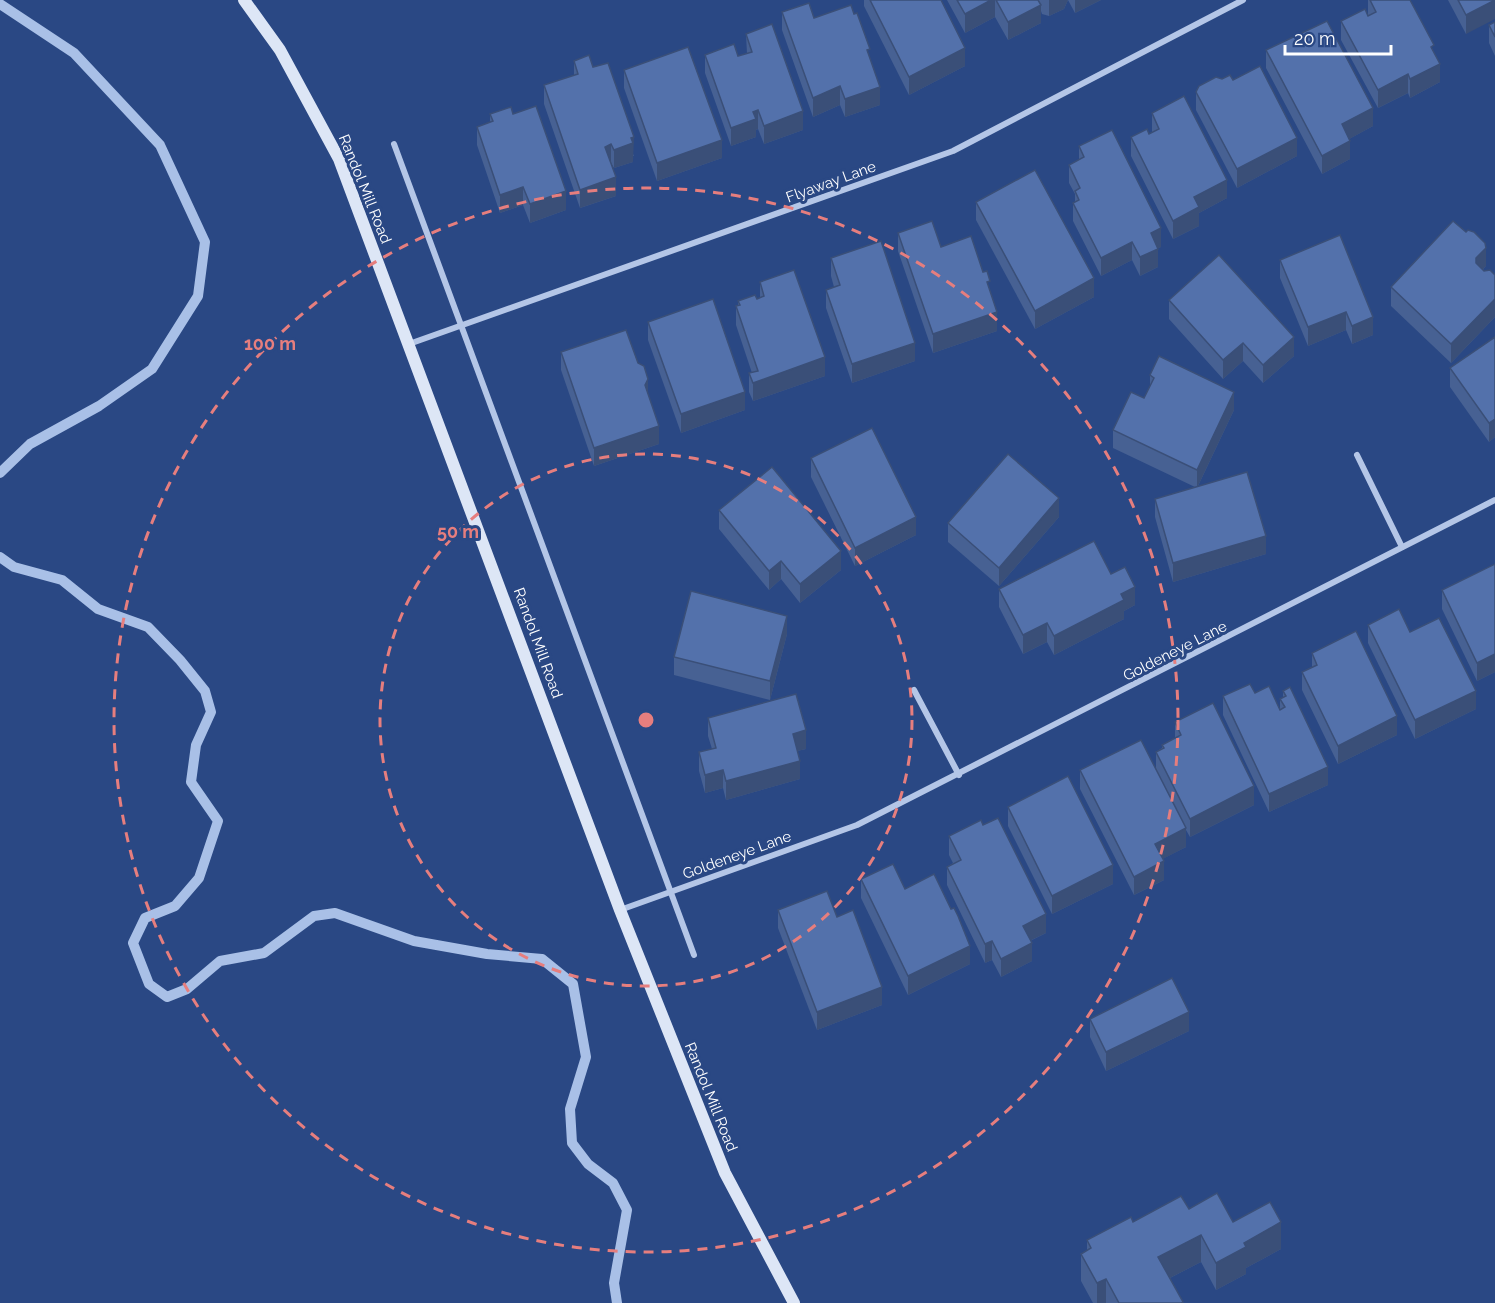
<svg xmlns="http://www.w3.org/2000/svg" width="1495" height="1303" viewBox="0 0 1495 1303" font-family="Raleway,sans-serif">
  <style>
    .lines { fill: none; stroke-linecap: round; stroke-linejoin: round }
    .stream { stroke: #a9c0e7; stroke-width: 10 }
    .minor { stroke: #b4c6e7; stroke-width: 6 }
    .secondary { stroke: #dde6f6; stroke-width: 12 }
    .wall { fill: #476193 }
    .shaded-wall { fill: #3a4f78 }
    .building { fill: #5371ab; stroke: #3a4f78; stroke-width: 1.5 }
    .ring { fill: none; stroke: #e67e7e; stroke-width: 3; stroke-dasharray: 10 8 }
    .labels { text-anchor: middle; stroke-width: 6; stroke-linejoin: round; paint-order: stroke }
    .street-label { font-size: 15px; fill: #fff; stroke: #2a4884 }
    .centre { fill: #e67e7e; stroke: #2a4884; stroke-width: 3 }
    .ring-label { font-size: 18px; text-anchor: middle; font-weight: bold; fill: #e67e7e; stroke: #2a4884; stroke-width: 6; stroke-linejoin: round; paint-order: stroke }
  </style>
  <rect width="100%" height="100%" fill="#2a4884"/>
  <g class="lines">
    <g class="stream">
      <path d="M0,4l74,49 86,92 45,97 -7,54 -46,73 -53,37 -69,38 -30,29"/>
      <path d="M0,557l14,10 48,13 36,29 50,18 32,33 25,31 6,21 -15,33 -5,37 27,39 -19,57 -24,28 -30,12 -12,25 16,41 18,13 20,-8 33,-28 44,-8 50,-37 21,-3 79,28 73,13 55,5 31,25 13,73 -16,52 2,34 16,21 25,19 14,27 -13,73 3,20"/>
    </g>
    <g class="minor">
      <path d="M394,144l300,811"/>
      <path d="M409,344l544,-193 290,-151"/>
      <path d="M1357,455l45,92"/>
      <path d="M914,690l45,85"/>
      <path d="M620,910l237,-85 638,-325"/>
    </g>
    <path class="secondary" d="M244,0l36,50 59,109 281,751 105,263 69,130"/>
  </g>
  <g class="wall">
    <path d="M864,0h77l24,66 -56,29 -45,-89z"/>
    <path d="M947,0h121l-4,9 -15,7 -7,-2 -1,-3v12l-33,17 -13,-23 -30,16z"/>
    <path d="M1068,0h33l-26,13z"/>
    <path d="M1368,0h42l24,53 6,29 -30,16 -2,-5 -30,15 -37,-68v-19l27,-6z"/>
    <path d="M1448,0h47l-29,34z"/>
    <path d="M782,12l32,6 56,40 10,47 -35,12 -5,-12 -27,12 -31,-87z"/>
    <path d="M1495,22v34l-6,-13v-18z"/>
    <path d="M746,34l57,96 -39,14 -6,-15 -2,1v7l-25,9 -26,-73v-18l33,1 9,-2z"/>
    <path d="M1266,50l107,76 -24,13 1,20 -28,15 -56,-106z"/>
    <path d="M574,61l19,6 41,89h-1v6l-19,6 -3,-5 5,33 -36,12 -36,-104v-19l30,-10z"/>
    <path d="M624,70l98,88 -65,23 -33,-93z"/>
    <path d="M1222,79l11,1 64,76 -60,32 -41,-78v-18z"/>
    <path d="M1152,113l75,85 -28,15v13l-26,13 -42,-83v-19l21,-4z"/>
    <path d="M490,114h23l53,96 -36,13 -7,-18 -23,8 -23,-68v-18l13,-5z"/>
    <path d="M1079,146l82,101 -3,1v19l-18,9 -8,-16 -31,16 -28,-55v-18l2,-1v-8l-6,-11v-18l10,-5z"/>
    <path d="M976,202l118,95 -59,32 -59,-109z"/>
    <path d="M898,233l43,14 49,44 7,40 -64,22 -35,-102z"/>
    <path d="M1340,235l33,100 -21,9 -6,-14 -38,16 -28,-68v-18z"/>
    <path d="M831,258l84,103 -63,22 -26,-75v-18l8,-3 -3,-11z"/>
    <path d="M1486,266l-3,3 1,2 11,4v42l-44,46 -60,-57v-19z"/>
    <path d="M760,282l65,94 -72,25 -4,-9v-19h3l-16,-48v-19l2,-1v-4l19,-2 3,-1z"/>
    <path d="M1169,300l125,56 -31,27 -20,-22 -20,18 -54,-60z"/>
    <path d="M648,322l97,88 -64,23 -33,-93z"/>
    <path d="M1495,337v100l-6,5 -39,-55v-19z"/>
    <path d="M561,352l98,92 -65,22 -33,-96z"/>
    <path d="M1150,375l84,35 -36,76 68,68 -93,28 -18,-65v-18l40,-12 -82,-39v-18l31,-32 6,-11z"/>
    <path d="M811,458l105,77 -61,31 -44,-89z"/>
    <path d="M719,510l122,60 -41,33 -19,-24 -12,11 -50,-61z"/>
    <path d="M1059,517l-60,69 -51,-44v-19z"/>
    <path d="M1495,564v108l-18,9 -35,-72v-19z"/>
    <path d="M1111,574l24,31 -11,6v8l-70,36 -7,-13 -24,12 -24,-47v-18z"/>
    <path d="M1368,625l42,7 66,77 -61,30 -47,-96z"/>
    <path d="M787,634l-17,66 -96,-25v-18z"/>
    <path d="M1312,653l85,82 -59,29 -36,-74v-18l10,-5z"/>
    <path d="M1283,691l45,94 -59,27 -46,-97v-19l32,-3 25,16v-10l3,-1z"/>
    <path d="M708,718l98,31 -9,2 3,28 -74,21 -3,-12 -18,5 -6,-22v-19l13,-3 -4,-13z"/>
    <path d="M1175,722l79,83 -64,32 -4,-7v17l-24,12 2,21 -30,15 -54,-106v-19h76v-18l6,-4v-3l13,-7z"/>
    <path d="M1008,807l105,77 -61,30 -44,-88z"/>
    <path d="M949,836l97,97 -16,8 2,20 -31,16 -9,-17 -7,3 -38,-78v-18l6,-4 -4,-8z"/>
    <path d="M861,879l44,10 46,20 19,55 -62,31 -47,-97z"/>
    <path d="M778,910l59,7 45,88 -65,25 -39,-102z"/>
    <path d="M1090,1019l99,12 -83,40 -16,-34z"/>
    <path d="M1189,1209l44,13 48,27 -35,19v6l-30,16 -15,-28 -31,16 13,25h-90l-12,-22v-27l6,-3v-11l46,-18z"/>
  </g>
  <g class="shaded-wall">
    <path d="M991,0h4v17l-30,16v-19z"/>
    <path d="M1049,0h19l-4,9 -15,7z"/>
    <path d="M1075,0h26l-26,13z"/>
    <path d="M1495,0v19l-29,15v-19z"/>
    <path d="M1041,5v18l-33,17v-18z"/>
    <path d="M965,48v18l-56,29v-18z"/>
    <path d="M1440,64v18l-30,16v-19z"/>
    <path d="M1408,74v19l-30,15v-18z"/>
    <path d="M840,86v19l-27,12v-19z"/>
    <path d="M880,87v18l-35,12v-18z"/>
    <path d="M1373,108v18l-31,17v-19z"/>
    <path d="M758,110v19l-2,1v7l-25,9v-18l22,-16z"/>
    <path d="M803,111v19l-39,14v-18z"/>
    <path d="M634,137l-1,25 -19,6v-18z"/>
    <path d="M1297,138v18l-60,32v-19z"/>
    <path d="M722,140v18l-65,23v-18z"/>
    <path d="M1350,141v18l-28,15v-18z"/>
    <path d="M611,144v19l-6,-16z"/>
    <path d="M616,177v19l-36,12v-18z"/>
    <path d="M1227,180v18l-28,15v13l-26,13v-18l21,-24z"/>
    <path d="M523,187v18l-23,8v-18z"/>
    <path d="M566,191v19l-36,13v-19z"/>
    <path d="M1161,228v19l-10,5v-19z"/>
    <path d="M1132,242v18l-31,16v-18z"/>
    <path d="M1486,248v18l-10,10v-18z"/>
    <path d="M1158,249v18l-18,9v-19z"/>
    <path d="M1094,278v19l-59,32v-18z"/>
    <path d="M1495,299v18l-44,46v-19z"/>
    <path d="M997,312v19l-64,22v-19z"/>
    <path d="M1346,312v18l-38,16v-19z"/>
    <path d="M1373,317v18l-21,9v-18z"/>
    <path d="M1294,337v19l-31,27v-18z"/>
    <path d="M915,343v18l-63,22v-19z"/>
    <path d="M1243,343v18l-20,18v-19z"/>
    <path d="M825,357v19l-72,25v-18z"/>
    <path d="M648,379v18l-3,-12z"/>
    <path d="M745,392v18l-64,23v-19z"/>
    <path d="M1234,392v18l-37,78v-18z"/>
    <path d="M1495,419v18l-6,5v-19z"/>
    <path d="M659,426v18l-65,22v-18z"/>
    <path d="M1059,498v19l-60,69v-18z"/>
    <path d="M916,517v18l-61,31v-18z"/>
    <path d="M1266,536v18l-93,28v-19z"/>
    <path d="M841,551v19l-41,33v-19z"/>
    <path d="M781,561v18l-12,11v-19z"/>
    <path d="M1135,587v18l-11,6v8l-70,36v-19l67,-42z"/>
    <path d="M787,616v18l-17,66v-19z"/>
    <path d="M1047,623v19l-24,12v-19z"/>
    <path d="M1495,654v18l-18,9v-18z"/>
    <path d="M1476,691v18l-61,30v-19z"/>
    <path d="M1397,716v19l-59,29v-18z"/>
    <path d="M806,730v19l-13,3v-18z"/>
    <path d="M800,761v18l-74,21v-19z"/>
    <path d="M1328,767v18l-59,27v-18z"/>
    <path d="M723,770v18l-18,5v-18z"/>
    <path d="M1254,786v19l-64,32v-18z"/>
    <path d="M1186,828v19l-31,16v-19z"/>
    <path d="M1164,861v19l-30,15v-18z"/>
    <path d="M1113,865v19l-61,30v-18z"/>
    <path d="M1046,914v19l-23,11v-18z"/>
    <path d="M992,941v19l-7,3v-19z"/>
    <path d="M1032,943v18l-31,16v-18z"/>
    <path d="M970,946v18l-62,31v-19z"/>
    <path d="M882,987v18l-65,25v-18z"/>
    <path d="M1189,1012v19l-83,40v-19z"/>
    <path d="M1281,1222v27l-35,19v6l-30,16v-27l28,-20z"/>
    <path d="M1201,1235v27l-43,22v-27z"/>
    <path d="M1106,1279v24h-9v-20z"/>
  </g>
  <g class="building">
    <path d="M870,0h71l24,48 -56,29z"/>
    <path d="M957,0h34l-26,14z"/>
    <path d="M996,0h42l3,5 -33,17z"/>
    <path d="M1370,0h40l24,45 -3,2 9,17 -30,15 -2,-5 -30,16 -37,-69 24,-12 3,7 8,-4z"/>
    <path d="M1458,0h37l-29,15z"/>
    <path d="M809,3l5,15 37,-13 3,9 3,-1 13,36 -3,1 13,37 -35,12 -5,-13 -27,12 -31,-86z"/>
    <path d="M1327,21l46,87 -31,16 8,17 -28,15 -56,-106z"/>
    <path d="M1495,22v15l-6,-12z"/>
    <path d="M772,24l31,87 -39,15 -6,-16 -5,2 3,7 -25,9 -26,-73 29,-11 4,12 14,-4 -6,-18z"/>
    <path d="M688,47l34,93 -65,23 -33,-93z"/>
    <path d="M589,55l4,12 15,-4 26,74 -3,1 2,5 -19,7 -3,-6 -6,3 11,30 -36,13 -36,-105 34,-11 -4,-13z"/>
    <path d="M1260,66l37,72 -60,31 -41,-77 3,-6 17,-9 6,2 8,-4 3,5z"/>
    <path d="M1184,96l43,84 -33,17 5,10 -26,14 -42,-84 16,-8 2,5 10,-5 -7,-16z"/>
    <path d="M536,106l30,85 -36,13 -7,-17 -23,8 -23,-68 16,-6 -3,-7 21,-7 2,7z"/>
    <path d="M1112,130l49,98 -10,5 7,16 -18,8 -8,-15 -31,16 -28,-55 6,-3 -4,-9 5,-3 -11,-23 15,-8 -5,-11z"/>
    <path d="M1035,170l59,108 -59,33 -59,-109z"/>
    <path d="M932,221l9,26 30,-11 12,36 4,-1 3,10 -3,1 10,30 -64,22 -35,-101z"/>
    <path d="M1453,221l13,11 2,-2 6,2 11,11 1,5 -10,10v5l8,8 6,-1 5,5v24l-44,45 -60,-57z"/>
    <path d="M1340,235l33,82 -21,9 -6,-14 -38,15 -28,-67z"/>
    <path d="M881,241l34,102 -63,21 -26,-74 14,-5 -9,-27z"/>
    <path d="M1219,255l75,82 -31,28 -20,-22 -20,17 -54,-60z"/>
    <path d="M794,270l31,87 -72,26 -4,-10 9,-2 -22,-65 4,-1 -2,-4 17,-6 2,4 7,-3 -4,-14z"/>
    <path d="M713,299l32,93 -64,22 -33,-92z"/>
    <path d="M626,330l12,33 6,3 4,13 -3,6 14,41 -65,22 -33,-96z"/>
    <path d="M1495,337v82l-6,4 -39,-55z"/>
    <path d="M1159,356l75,36 -37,78 -84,-40 18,-38 13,6 10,-20 -4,-3z"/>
    <path d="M872,428l44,89 -61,31 -44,-90z"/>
    <path d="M1008,454l51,44 -60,70 -51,-45z"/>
    <path d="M772,467l69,84 -41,33 -19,-23 -12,10 -50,-61z"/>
    <path d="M1247,472l19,64 -93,27 -18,-64z"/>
    <path d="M1094,541l17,33 14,-7 10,20 -14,7 3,6 -70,36 -7,-13 -24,12 -24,-46z"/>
    <path d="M1495,564v90l-18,9 -35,-73z"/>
    <path d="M691,591l96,25 -17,65 -96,-24z"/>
    <path d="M1399,609l11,23 29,-14 37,73 -61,29 -47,-95z"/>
    <path d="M1356,631l41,85 -59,30 -36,-74 15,-7 -5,-12z"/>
    <path d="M1250,684l5,9 14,-7 11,24 5,-3 -5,-8 6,-3 -3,-5 7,-4 38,80 -59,27 -46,-98z"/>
    <path d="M796,694l10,36 -13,4 7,27 -74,20 -3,-11 -18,5 -6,-23 17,-4 -8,-30z"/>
    <path d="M1213,703l41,83 -64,33 -34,-67 8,-4 -2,-3 19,-10 -6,-13z"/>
    <path d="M1141,740l45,88 -31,16 9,17 -30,16 -54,-107z"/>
    <path d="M1068,776l45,89 -61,31 -44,-89z"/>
    <path d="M998,818l48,96 -23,12 9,17 -31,16 -9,-18 -7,3 -38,-77 14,-7 -12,-24 32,-16 2,5z"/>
    <path d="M893,864l12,25 29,-15 17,35 3,-1 4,8 12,30 -62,30 -47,-97z"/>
    <path d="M827,891l10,26 16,-7 29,77 -65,25 -39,-102z"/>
    <path d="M1172,978l17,34 -83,40 -16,-33z"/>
    <path d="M1217,1193l16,29 37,-20 11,20 -37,21 2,4 -30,16 -15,-28 -43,22 25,45 -2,1h-62l-13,-24 -9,4 -16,-29 10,-6 -4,-8 44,-23 2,5 48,-26 8,13z"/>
  </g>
  <g class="ring">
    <circle cx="646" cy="720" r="266"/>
    <circle cx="646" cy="720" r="532"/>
  </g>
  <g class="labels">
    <g class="street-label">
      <text transform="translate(831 182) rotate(-20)" y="5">Flyaway Lane</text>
      <text transform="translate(365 189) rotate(68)" y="5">Randol Mill Road</text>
      <text transform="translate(538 643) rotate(70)" y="5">Randol Mill Road</text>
      <text transform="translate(1175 651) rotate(-27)" y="5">Goldeneye Lane</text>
      <text transform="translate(737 855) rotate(-20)" y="5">Goldeneye Lane</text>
      <text transform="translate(711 1097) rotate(68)" y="5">Randol Mill Road</text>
    </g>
  </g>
  <circle cx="646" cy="720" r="9" class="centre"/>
  <g class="ring-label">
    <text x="270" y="350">100 m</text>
    <text x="458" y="538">50 m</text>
  </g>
  <path d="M1285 45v9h106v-9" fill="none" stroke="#ffffff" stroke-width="3"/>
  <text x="1294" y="45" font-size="18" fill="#ffffff" stroke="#2a4884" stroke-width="4.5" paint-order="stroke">20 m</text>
</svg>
